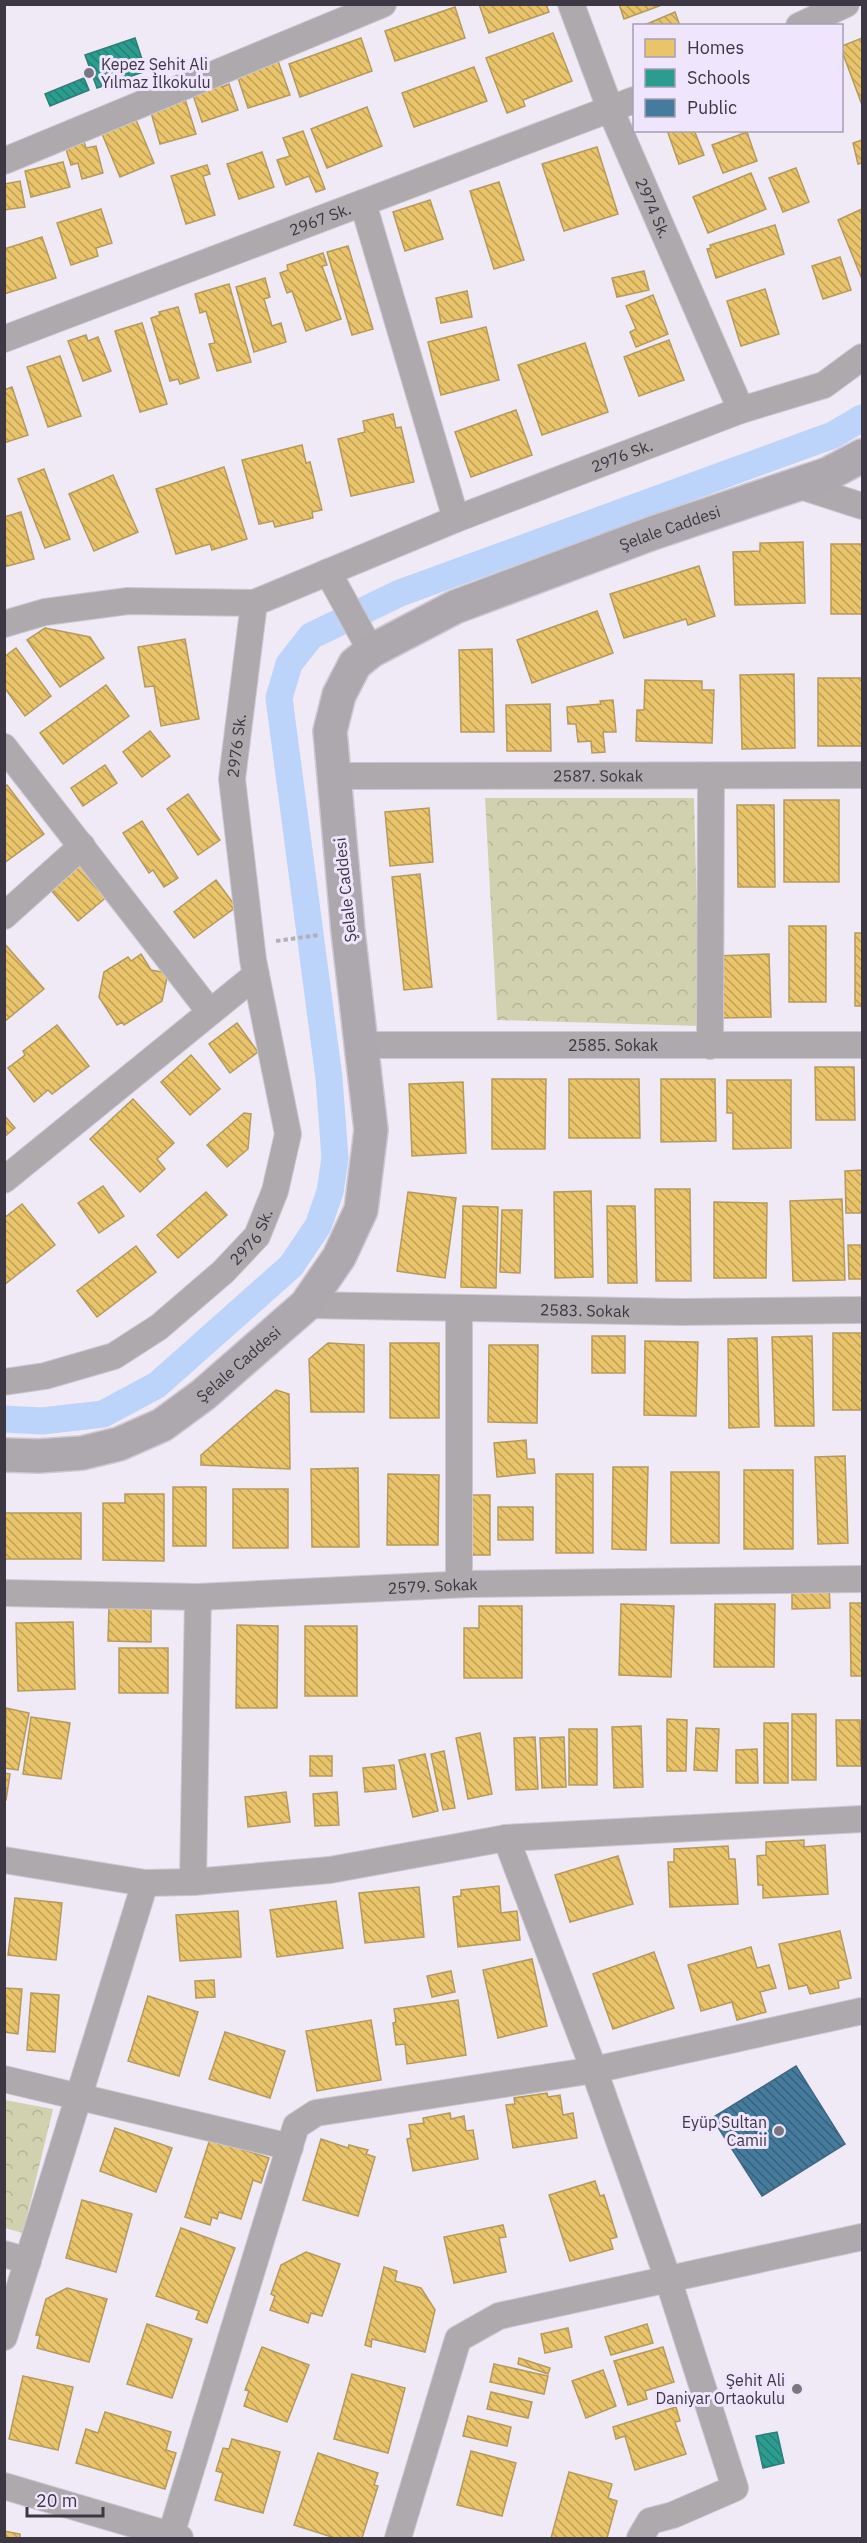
<svg xmlns="http://www.w3.org/2000/svg" width="867" height="2543" viewBox="0 0 867 2543" font-family="'IBM Plex Sans',sans-serif">
  <style>
    .park { fill: url(#park-crowns) }
    .homes { fill: url(#homes-back-hatch); stroke: #b59a5e; stroke-width: 1.5 }
    .schools { fill: url(#schools-back-hatch); stroke: #2f7e78; stroke-width: 1.5 }
    .public { fill: url(#public-back-hatch); stroke: #426782; stroke-width: 1.5 }
    .lines { fill: none; stroke-linecap: round; stroke-linejoin: round }
    .canal { stroke: #bcd4f9; stroke-width: 27 }
    .street-casing { stroke: #ccc7d2; stroke-width: 28 }
    .secondary-casing { stroke: #ccc7d2; stroke-width: 36 }
    .path { stroke: #b5b0b6; stroke-width: 4; stroke-dasharray: 4.5 3; stroke-linecap: butt }
    .street { stroke: #aea9ac; stroke-width: 26 }
    .secondary { stroke: #ada8ad; stroke-width: 33 }
    .poi-dot { fill: #7b7681; stroke: #efe5fc; stroke-width: 2 }
    .labels { text-anchor: middle; stroke-width: 6; stroke-linejoin: round; paint-order: stroke }
    .poi-label { font-size: 16px; fill: #3c3742; stroke: #efe5fc; text-anchor: end }
    .street-label { font-size: 16px; fill: #3c3742; stroke: #efe5fc }
  </style>
  <defs>
    <pattern id="park-crowns" width="20" height="18" patternUnits="userSpaceOnUse" patternTransform="scale(1.5)"><rect width="20" height="18" fill="#d1d1b0"/><path d="M2 6a3 3 0 1 1 6 0M12 15a3 3 0 1 1 6 0" fill="none" stroke="#b4b499"/></pattern>
    <pattern id="homes-back-hatch" width="6" height="6" patternUnits="userSpaceOnUse" patternTransform="scale(1.5)"><rect width="6" height="6" fill="#e9c46a"/><path d="M-1 5l2 2M0 0l6 6M5-1l2 2" fill="none" stroke="#bea059"/></pattern>
    <pattern id="schools-back-hatch" width="6" height="6" patternUnits="userSpaceOnUse" patternTransform="scale(1.5)"><rect width="6" height="6" fill="#2a9d8f"/><path d="M-1 5l2 2M0 0l6 6M5-1l2 2" fill="none" stroke="#258176"/></pattern>
    <pattern id="public-back-hatch" width="6" height="6" patternUnits="userSpaceOnUse" patternTransform="scale(1.5)"><rect width="6" height="6" fill="#457b9d"/><path d="M-1 5l2 2M0 0l6 6M5-1l2 2" fill="none" stroke="#38607b"/></pattern>
  </defs>
  <rect width="100%" height="100%" fill="#f0eaf7"/>
  <g class="park">
    <path d="M485,798h209l6,228 -203,-6z"/>
    <path d="M5,2100l48,9 -30,124 -18,-5z"/>
  </g>
  <g class="homes">
    <path d="M479,4h67l3,8 -60,21z"/>
    <path d="M619,4h43v1l-38,14z"/>
    <path d="M455,7l10,31 -70,23 -10,-30z"/>
    <path d="M675,12l5,14h-38z"/>
    <path d="M553,33l19,48 -49,19 2,6 -18,7 -21,-55z"/>
    <path d="M361,38l11,33 -72,26 -11,-33z"/>
    <path d="M862,38v67l-20,-54v-5z"/>
    <path d="M277,58l13,37 -42,13 -12,-36z"/>
    <path d="M474,67l13,34 -73,26 -12,-34z"/>
    <path d="M220,79l2,8 7,-3 9,26 -36,12 -11,-33z"/>
    <path d="M185,99l11,35 -36,10 -10,-35z"/>
    <path d="M367,107l15,39 -55,22 -16,-39z"/>
    <path d="M134,115l20,48 -34,14 -20,-48z"/>
    <path d="M667,130h27l10,25 -25,9z"/>
    <path d="M303,131l22,58 -9,3 -7,-16 -23,9 -9,-25 13,-4 -7,-18z"/>
    <path d="M747,132l10,29 -34,12 -11,-28z"/>
    <path d="M83,138l3,10 10,-2 7,27 -21,6 -4,-16 -7,2 -7,-22z"/>
    <path d="M862,140v23l-4,1 -5,-21z"/>
    <path d="M597,147l21,67 -54,17 -22,-67z"/>
    <path d="M262,152l12,35 -35,12 -12,-35z"/>
    <path d="M63,162l7,25 -39,10 -6,-26z"/>
    <path d="M207,165l3,9 -7,2 12,39 -29,9 -15,-48z"/>
    <path d="M796,168l13,34 -26,10 -14,-34z"/>
    <path d="M751,173l15,36 -58,24 -15,-36z"/>
    <path d="M20,181l5,26 -21,3v-26z"/>
    <path d="M499,182l25,78 -30,9 -24,-78z"/>
    <path d="M430,200l13,39 -38,12 -12,-39z"/>
    <path d="M101,209l11,34 -16,5 2,8 -27,9 -14,-42z"/>
    <path d="M862,209v70l-24,-59z"/>
    <path d="M775,225l9,29 -68,24 -9,-29 4,-1 -1,-3z"/>
    <path d="M42,237l14,41 -52,16v-45z"/>
    <path d="M348,246l25,83 -21,6 -25,-83z"/>
    <path d="M323,253l4,12 -5,1 19,53 -35,12 -14,-40 -5,2 -7,-20 8,-3 -1,-5z"/>
    <path d="M840,257l11,33 -28,9 -11,-33z"/>
    <path d="M644,271l5,19 -32,7 -5,-19z"/>
    <path d="M265,278l5,19 -6,2 8,27 9,-3 5,19 -32,10 -18,-65z"/>
    <path d="M229,284l22,78 -34,9 -8,-27 6,-1 -9,-32 -6,2 -5,-19z"/>
    <path d="M765,289l14,45 -38,12 -14,-45z"/>
    <path d="M467,291l5,26 -31,6 -5,-25z"/>
    <path d="M653,295l15,39 -32,13 -6,-15 6,-3 -10,-23z"/>
    <path d="M178,307l21,71 -19,6 -2,-5 -8,2 -19,-63 9,-3 -1,-3z"/>
    <path d="M142,323l25,81 -27,8 -25,-81z"/>
    <path d="M486,327l13,53 -58,15 -13,-53z"/>
    <path d="M86,335l2,6 10,-4 13,34 -28,10 -15,-40z"/>
    <path d="M669,340l15,40 -45,16 -15,-39z"/>
    <path d="M585,343l23,69 -66,23 -24,-70z"/>
    <path d="M60,356l21,60 -33,11 -21,-60z"/>
    <path d="M12,387l16,48 -24,8v-53z"/>
    <path d="M516,410l16,45 -61,22 -16,-45z"/>
    <path d="M393,414l3,14 5,-1 13,55 -63,14 -13,-57 27,-7 -2,-11z"/>
    <path d="M302,445l4,18 4,-1 12,48 -10,2 1,6 -38,9 -2,-6 -14,3 -17,-64z"/>
    <path d="M224,467l23,72 -35,11 -2,-6 -34,10 -20,-65z"/>
    <path d="M44,469l26,70 -25,9 -27,-69z"/>
    <path d="M113,475l25,57 -44,19 -25,-57z"/>
    <path d="M21,512l13,47 -30,8v-50z"/>
    <path d="M803,542l2,61 -70,2 -2,-53 27,-1v-8z"/>
    <rect x="831" y="544" width="31" height="70"/>
    <path d="M699,566l16,50 -27,9 -2,-6 -62,19 -14,-44z"/>
    <path d="M597,611l16,42 -81,30 -15,-43z"/>
    <path d="M45,628l45,9 14,21 -44,29 -33,-47z"/>
    <path d="M185,639l14,80 -38,7 -7,-40 -9,1 -7,-40z"/>
    <path d="M16,648l35,48 -26,20 -21,-29v-30z"/>
    <path d="M492,649l2,83h-33l-2,-82z"/>
    <path d="M794,674l1,74 -53,1 -2,-74z"/>
    <rect x="818" y="678" width="44" height="68"/>
    <path d="M645,680l57,1v9h12l-2,53 -76,-2 1,-31h7z"/>
    <path d="M106,685l23,31 -66,48 -23,-31z"/>
    <path d="M613,700l3,32h-13l2,20 -13,1 -1,-12 -13,1 -2,-18h-8l-1,-17 34,-3 -1,-3z"/>
    <path d="M550,704l1,47h-44l-1,-46z"/>
    <path d="M150,731l20,25 -28,21 -19,-25z"/>
    <path d="M105,765l12,18 -34,23 -12,-18z"/>
    <path d="M7,785l37,49 -40,29v-76z"/>
    <path d="M188,794l32,46 -22,15 -31,-46z"/>
    <rect x="784" y="800" width="55" height="82"/>
    <path d="M737,805h37l1,82h-37z"/>
    <path d="M429,808l4,54 -43,4 -5,-54z"/>
    <path d="M142,821l36,57 -14,9 -11,-17 -4,3 -26,-40z"/>
    <path d="M82,862l27,33 -31,26 -28,-32z"/>
    <path d="M420,874l12,113 -28,3 -12,-113z"/>
    <path d="M216,880l20,27 -42,31 -20,-26z"/>
    <rect x="789" y="926" width="37" height="76"/>
    <rect x="855" y="933" width="7" height="73"/>
    <path d="M4,943l40,46 -40,33z"/>
    <path d="M141,954l10,16 17,3 -6,28 -38,24 -2,-3 -5,3 -18,-28 5,-25 24,-15 3,4z"/>
    <path d="M769,954l2,63 -54,1 -2,-62z"/>
    <path d="M237,1023l21,29 -28,21 -21,-29z"/>
    <path d="M57,1025l32,41 -37,28 -4,-4 -14,12 -26,-34 17,-13 -2,-4z"/>
    <path d="M191,1055l29,34 -30,26 -29,-33z"/>
    <path d="M815,1067h39l1,53h-39z"/>
    <path d="M492,1079h54l-1,70h-53z"/>
    <path d="M569,1079h70l1,59h-71z"/>
    <path d="M661,1079h54l1,62 -55,1z"/>
    <path d="M727,1080h64v68l-58,1v-36h-6z"/>
    <path d="M463,1082l3,71 -54,3 -3,-72z"/>
    <path d="M133,1099l41,44 -17,16 8,10 -25,23 -50,-53z"/>
    <path d="M244,1113l7,1 -3,35 -21,18 -20,-22z"/>
    <path d="M4,1115l11,13 -11,9z"/>
    <path d="M862,1170v43h-16l-1,-42z"/>
    <path d="M103,1186l21,30 -25,17 -21,-30z"/>
    <path d="M655,1189h35l1,92h-35z"/>
    <path d="M591,1191l2,86 -38,1 -1,-86z"/>
    <path d="M206,1192l21,23 -49,43 -21,-23z"/>
    <path d="M408,1192l48,6 -11,80 -48,-7z"/>
    <path d="M842,1199l3,81 -52,1 -3,-80z"/>
    <path d="M714,1202l53,1 -1,75h-52z"/>
    <path d="M22,1204l33,41 -51,40v-67z"/>
    <path d="M463,1206l35,1 -2,81 -35,-1z"/>
    <path d="M607,1206h28l2,77h-29z"/>
    <path d="M502,1210h20l-2,63 -20,-1z"/>
    <path d="M848,1245h14v34h-13z"/>
    <path d="M136,1246l20,26 -59,45 -20,-26z"/>
    <rect x="833" y="1333" width="29" height="77"/>
    <rect x="592" y="1336" width="33" height="37"/>
    <path d="M812,1336l2,90h-39l-3,-89z"/>
    <path d="M757,1338l2,89 -30,1 -1,-89z"/>
    <path d="M645,1341l53,1 -2,74 -52,-1z"/>
    <path d="M328,1343l36,2v67h-53l-2,-53z"/>
    <rect x="390" y="1343" width="49" height="75"/>
    <path d="M489,1345h49l-1,78 -49,-1z"/>
    <path d="M276,1390l13,4 1,75 -89,-4v-10z"/>
    <path d="M526,1440l1,19h7l1,14 -38,4 -3,-34z"/>
    <path d="M845,1456l3,87 -30,1 -3,-87z"/>
    <path d="M613,1467h35l-2,83 -34,-1z"/>
    <path d="M358,1468l1,79h-47l-1,-78z"/>
    <rect x="744" y="1470" width="49" height="79"/>
    <rect x="671" y="1472" width="48" height="71"/>
    <path d="M388,1474l51,1 -1,70h-51z"/>
    <rect x="556" y="1474" width="37" height="79"/>
    <rect x="173" y="1487" width="33" height="59"/>
    <rect x="233" y="1489" width="55" height="59"/>
    <path d="M125,1494h39v67l-61,-1v-57h22z"/>
    <rect x="464" y="1495" width="26" height="60"/>
    <rect x="498" y="1507" width="35" height="33"/>
    <rect x="4" y="1513" width="77" height="46"/>
    <path d="M829,1584l1,24 -38,1v-24z"/>
    <path d="M850,1603h12v73h-11z"/>
    <path d="M621,1604l53,2 -3,71 -52,-2z"/>
    <path d="M715,1604h60l-1,63h-60z"/>
    <path d="M109,1605l42,1v36l-43,-1z"/>
    <path d="M479,1606h43v72h-58v-50h15z"/>
    <path d="M73,1622l2,67 -57,2 -2,-68z"/>
    <path d="M237,1625l41,1 -1,82h-41z"/>
    <rect x="305" y="1626" width="52" height="70"/>
    <rect x="119" y="1648" width="49" height="45"/>
    <path d="M6,1708l23,5 -11,57 -14,-2z"/>
    <rect x="792" y="1714" width="24" height="66"/>
    <path d="M31,1717l39,6 -9,56 -38,-5z"/>
    <path d="M667,1719l20,1 -1,51h-19z"/>
    <path d="M836,1720h24l1,46h-24z"/>
    <rect x="764" y="1723" width="24" height="60"/>
    <path d="M641,1726l2,61 -29,1 -2,-61z"/>
    <path d="M696,1728l23,1 -2,42 -23,-1z"/>
    <rect x="569" y="1729" width="28" height="56"/>
    <path d="M480,1733l12,61 -24,5 -12,-61z"/>
    <path d="M535,1737l3,52 -22,1 -2,-52z"/>
    <path d="M564,1737l2,50 -24,1 -2,-50z"/>
    <path d="M757,1749l1,34h-22v-33z"/>
    <path d="M444,1751l11,57 -12,2 -12,-56z"/>
    <path d="M425,1754l13,57 -25,6 -14,-57z"/>
    <rect x="310" y="1756" width="22" height="20"/>
    <path d="M394,1765l2,24 -31,3 -2,-24z"/>
    <path d="M4,1773l6,1 -4,26h-2z"/>
    <path d="M286,1792l4,30 -42,5 -3,-30z"/>
    <path d="M337,1792l2,33 -24,1 -2,-32z"/>
    <path d="M804,1840v7l21,-2 3,49 -65,4v-13h-5l-1,-29 9,-1v-13z"/>
    <path d="M728,1846l1,13h6l3,45 -68,3 -2,-45h6v-13z"/>
    <path d="M618,1856l15,48 -63,18 -15,-47z"/>
    <path d="M499,1886l2,27 16,-2 3,29 -62,7 -5,-50 8,-1v-6z"/>
    <path d="M419,1887l5,50 -59,6 -6,-50z"/>
    <path d="M15,1898l47,5 -6,57 -48,-5z"/>
    <path d="M336,1901l7,47 -66,9 -7,-47z"/>
    <path d="M238,1911l3,46 -61,4 -4,-46z"/>
    <path d="M840,1931l11,47 -13,3 1,7 -29,6 -3,-9 -18,4 -10,-45z"/>
    <path d="M751,1947l6,21 12,-3 7,23 -16,4 6,20 -29,8 -5,-18 -31,9 -13,-46z"/>
    <path d="M654,1952l20,56 -61,21 -20,-55z"/>
    <path d="M532,1959l15,67 -49,12 -15,-68z"/>
    <path d="M451,1971l4,21 -23,5 -5,-21z"/>
    <path d="M214,1980l1,17 -19,1 -1,-17z"/>
    <path d="M4,1988l18,1 -4,45 -14,-2z"/>
    <path d="M31,1993l28,2 -4,57 -28,-2z"/>
    <path d="M148,1996l50,16 -19,64 -51,-15z"/>
    <path d="M458,2000l8,55 -59,9 -2,-20 -9,1 -3,-22 3,-1 -2,-13z"/>
    <path d="M371,2020l10,60 -64,11 -11,-60z"/>
    <path d="M225,2032l60,19 -15,47 -61,-19z"/>
    <path d="M547,2093l1,4 12,-2 3,20 10,-2 4,25 -64,10 -7,-43 9,-1 -1,-6z"/>
    <path d="M450,2113l1,6 13,-3 2,15 7,-1 5,29 -65,12 -6,-32 4,-1 -2,-13 15,-2 -1,-5z"/>
    <path d="M115,2128l57,20 -16,44 -56,-21z"/>
    <path d="M210,2139l59,19 -8,25 -8,-3 -12,39 -22,-7 -2,7 -5,-2 -2,8 -25,-8z"/>
    <path d="M321,2139l27,9 1,-3 19,5 -2,4 9,3 -17,59 -55,-16z"/>
    <path d="M595,2181l5,15 4,-1 13,42 -7,2 3,10 -43,12 -21,-66z"/>
    <path d="M82,2200l50,14 -16,58 -50,-14z"/>
    <path d="M503,2225l3,12 -7,1 7,34 -52,11 -10,-46z"/>
    <path d="M181,2228l54,20 -28,75 -11,-4 3,-8 -43,-15z"/>
    <path d="M306,2252l34,12 -18,52 -11,-3 -3,10 -38,-13 5,-14 -4,-2 10,-29z"/>
    <path d="M384,2267l13,4 -2,10 26,7 14,22 -10,42 -53,-13 -1,8 -6,-2z"/>
    <path d="M67,2288l40,11 -18,63 -52,-14 3,-12 -4,-1 10,-36z"/>
    <path d="M147,2324l45,15 -20,59 -45,-14z"/>
    <path d="M647,2324l6,19 -42,12 -6,-18z"/>
    <path d="M568,2328l4,19 -27,6 -4,-19z"/>
    <path d="M262,2347l47,18 -22,57 -43,-16 5,-15 -4,-1z"/>
    <path d="M663,2347l11,35 -29,9 2,8 -19,6 -14,-44z"/>
    <path d="M519,2358l31,10 -2,6 -30,-10z"/>
    <path d="M494,2364l54,12 -4,18 -54,-12z"/>
    <path d="M603,2370l13,36 -30,12 -14,-37z"/>
    <path d="M352,2374l53,14 -17,65 -54,-14z"/>
    <path d="M23,2376l50,11 -15,63 -49,-11z"/>
    <path d="M491,2392l41,10 -4,16 -41,-9z"/>
    <path d="M676,2407l4,14 -5,1 11,32 -51,16 -10,-34 -9,3 -3,-12z"/>
    <path d="M105,2412l66,20 -5,18 10,3 -11,36 -89,-26 10,-34 12,4z"/>
    <path d="M468,2416l43,11 -4,19 -44,-10z"/>
    <path d="M232,2439l48,13 -17,61 -48,-13 8,-27 -7,-2 7,-23 6,1z"/>
    <path d="M471,2451l45,12 -14,53 -45,-11z"/>
    <path d="M318,2453l60,20 -4,12 4,1 -16,52h-27l-41,-13z"/>
    <path d="M569,2472l43,12 -4,14 9,3 -10,37h-56z"/>
    <path d="M4,2531l16,3v4h-16z"/>
  </g>
  <g class="schools">
    <path d="M135,38l11,33 -49,17 -12,-33z"/>
    <path d="M84,78l5,12 -39,16 -5,-12z"/>
    <path d="M777,2432l7,31 -21,5 -7,-32z"/>
  </g>
  <path class="public" d="M796,2066l49,78 -83,52 -50,-78z"/>
  <g class="lines">
    <path class="canal" d="M4,1419l38,2 61,-7 54,-29 134,-119 27,-40 12,-34 5,-34 -6,-80 -50,-380 10,-34 22,-28 89,-43 433,-158 29,-17"/>
    <defs>
      <g id="street">
        <path id="s1" d="M571,4l40,107 130,299"/>
        <path d="M799,26l47,-22"/>
        <path d="M4,161l379,-157"/>
        <path d="M363,203l93,316"/>
        <path id="s2" d="M4,339l630,-239"/>
        <path d="M797,485l65,21"/>
        <path d="M328,572l43,79"/>
        <path d="M4,624l41,-12 83,-11 126,2"/>
        <path d="M4,747l206,265"/>
        <path id="s3" d="M334,776l528,-1"/>
        <path d="M4,916l78,-70"/>
        <path id="s4" d="M363,1045h499"/>
        <path d="M710,1046l1,-270"/>
        <path d="M4,1180l252,-205"/>
        <path id="s5" d="M306,1305l375,7 181,-2"/>
        <path d="M459,1308v276"/>
        <path id="s6" d="M4,1382l41,-6 69,-20 45,-29 64,-55 34,-36 18,-45 13,-57 -35,-174 -21,-181 22,-176 202,-84 285,-109 83,-25 38,-28"/>
        <path id="s7" d="M4,1593l194,4 272,-13 392,-5"/>
        <path d="M506,1838l88,232 74,209 67,209 -62,27 -23,6 -10,17"/>
        <path d="M4,1860l141,23 48,-1 137,-12 176,-32 356,-19"/>
        <path d="M193,1882l5,-285"/>
        <path d="M4,2079l286,68"/>
        <path d="M4,2254l24,7"/>
        <path d="M4,2337l141,-454"/>
        <path d="M4,2486l176,52"/>
        <path d="M170,2538l126,-412 20,-13 278,-43 268,-59"/>
        <path d="M398,2538l60,-199 41,-23 363,-79"/>
      </g>
      <g id="secondary">
        <path id="s8" d="M4,1455l35,1 43,-3 37,-9 43,-19 41,-30 103,-90 33,-48 22,-47 10,-80 -23,-199 -18,-200 9,-36 16,-31 16,-13 84,-44 198,-74 175,-59 34,-18"/>
      </g>
    </defs>
    <use href="#street" class="street-casing"/>
    <use href="#secondary" class="secondary-casing"/>
    <path class="path" d="M276,941l43,-6"/>
    <use href="#street" class="street"/>
    <use href="#secondary" class="secondary"/>
  </g>
  <g class="poi-dot">
    <circle cx="89" cy="73" r="6"/>
    <circle cx="779" cy="2131" r="6"/>
    <circle cx="797" cy="2389" r="6"/>
  </g>
  <g class="labels">
    <g class="poi-label">
      <text x="101" y="70" text-anchor="start">Kepez Şehit Ali<tspan x="101" dy="18">Yılmaz İlkokulu</tspan></text>
      <text x="767" y="2128">Eyüp Sultan<tspan x="767" dy="18">Camii</tspan></text>
      <text x="785" y="2386">Şehit Ali<tspan x="785" dy="18">Daniyar Ortaokulu</tspan></text>
    </g>
    <g class="street-label">
      <text dy="6" stroke="none"><textPath href="#s1" startOffset="220">2974 Sk.</textPath></text>
      <text dy="6" stroke="none"><textPath href="#s2" startOffset="338">2967 Sk.</textPath></text>
      <text dy="6" stroke="none"><textPath href="#s6" startOffset="1341">2976 Sk.</textPath></text>
      <text dy="6" stroke="none"><textPath href="#s8" startOffset="1359">Şelale Caddesi</textPath></text>
      <text dy="6" stroke="none"><textPath href="#s6" startOffset="801">2976 Sk.</textPath></text>
      <text dy="6" stroke="none"><textPath href="#s3" startOffset="264">2587. Sokak</textPath></text>
      <text transform="translate(345 890) rotate(-96)" y="6">Şelale Caddesi</text>
      <text dy="6" stroke="none"><textPath href="#s4" startOffset="250">2585. Sokak</textPath></text>
      <text dy="6" stroke="none"><textPath href="#s6" startOffset="297">2976 Sk.</textPath></text>
      <text dy="6" stroke="none"><textPath href="#s5" startOffset="279">2583. Sokak</textPath></text>
      <text dy="6" stroke="none"><textPath href="#s8" startOffset="261">Şelale Caddesi</textPath></text>
      <text dy="6" stroke="none"><textPath href="#s7" startOffset="429">2579. Sokak</textPath></text>
    </g>
  </g>
  <rect width="867" height="2543" fill="none" stroke="#3c3742" stroke-width="12"/>
  <rect x="633" y="24" width="210" height="108" fill="#efe5fc" stroke="#a79fb2" stroke-width="1.5"/>
  <rect x="645" y="39" width="30" height="18" fill="#e9c46a" stroke="#a79fb2" stroke-width="1.5"/>
  <text x="687" y="54" font-size="18" fill="#3c3742">Homes</text>
  <rect x="645" y="69" width="30" height="18" fill="#2a9d8f" stroke="#a79fb2" stroke-width="1.5"/>
  <text x="687" y="84" font-size="18" fill="#3c3742">Schools</text>
  <rect x="645" y="99" width="30" height="18" fill="#457b9d" stroke="#a79fb2" stroke-width="1.5"/>
  <text x="687" y="114" font-size="18" fill="#3c3742">Public</text>
  <path d="M27 2507v9h76v-9" fill="none" stroke="#3c3742" stroke-width="3"/>
  <text x="36" y="2507" font-size="18" fill="#3c3742" stroke="#efe5fc" stroke-width="4.5" paint-order="stroke">20 m</text>
</svg>
